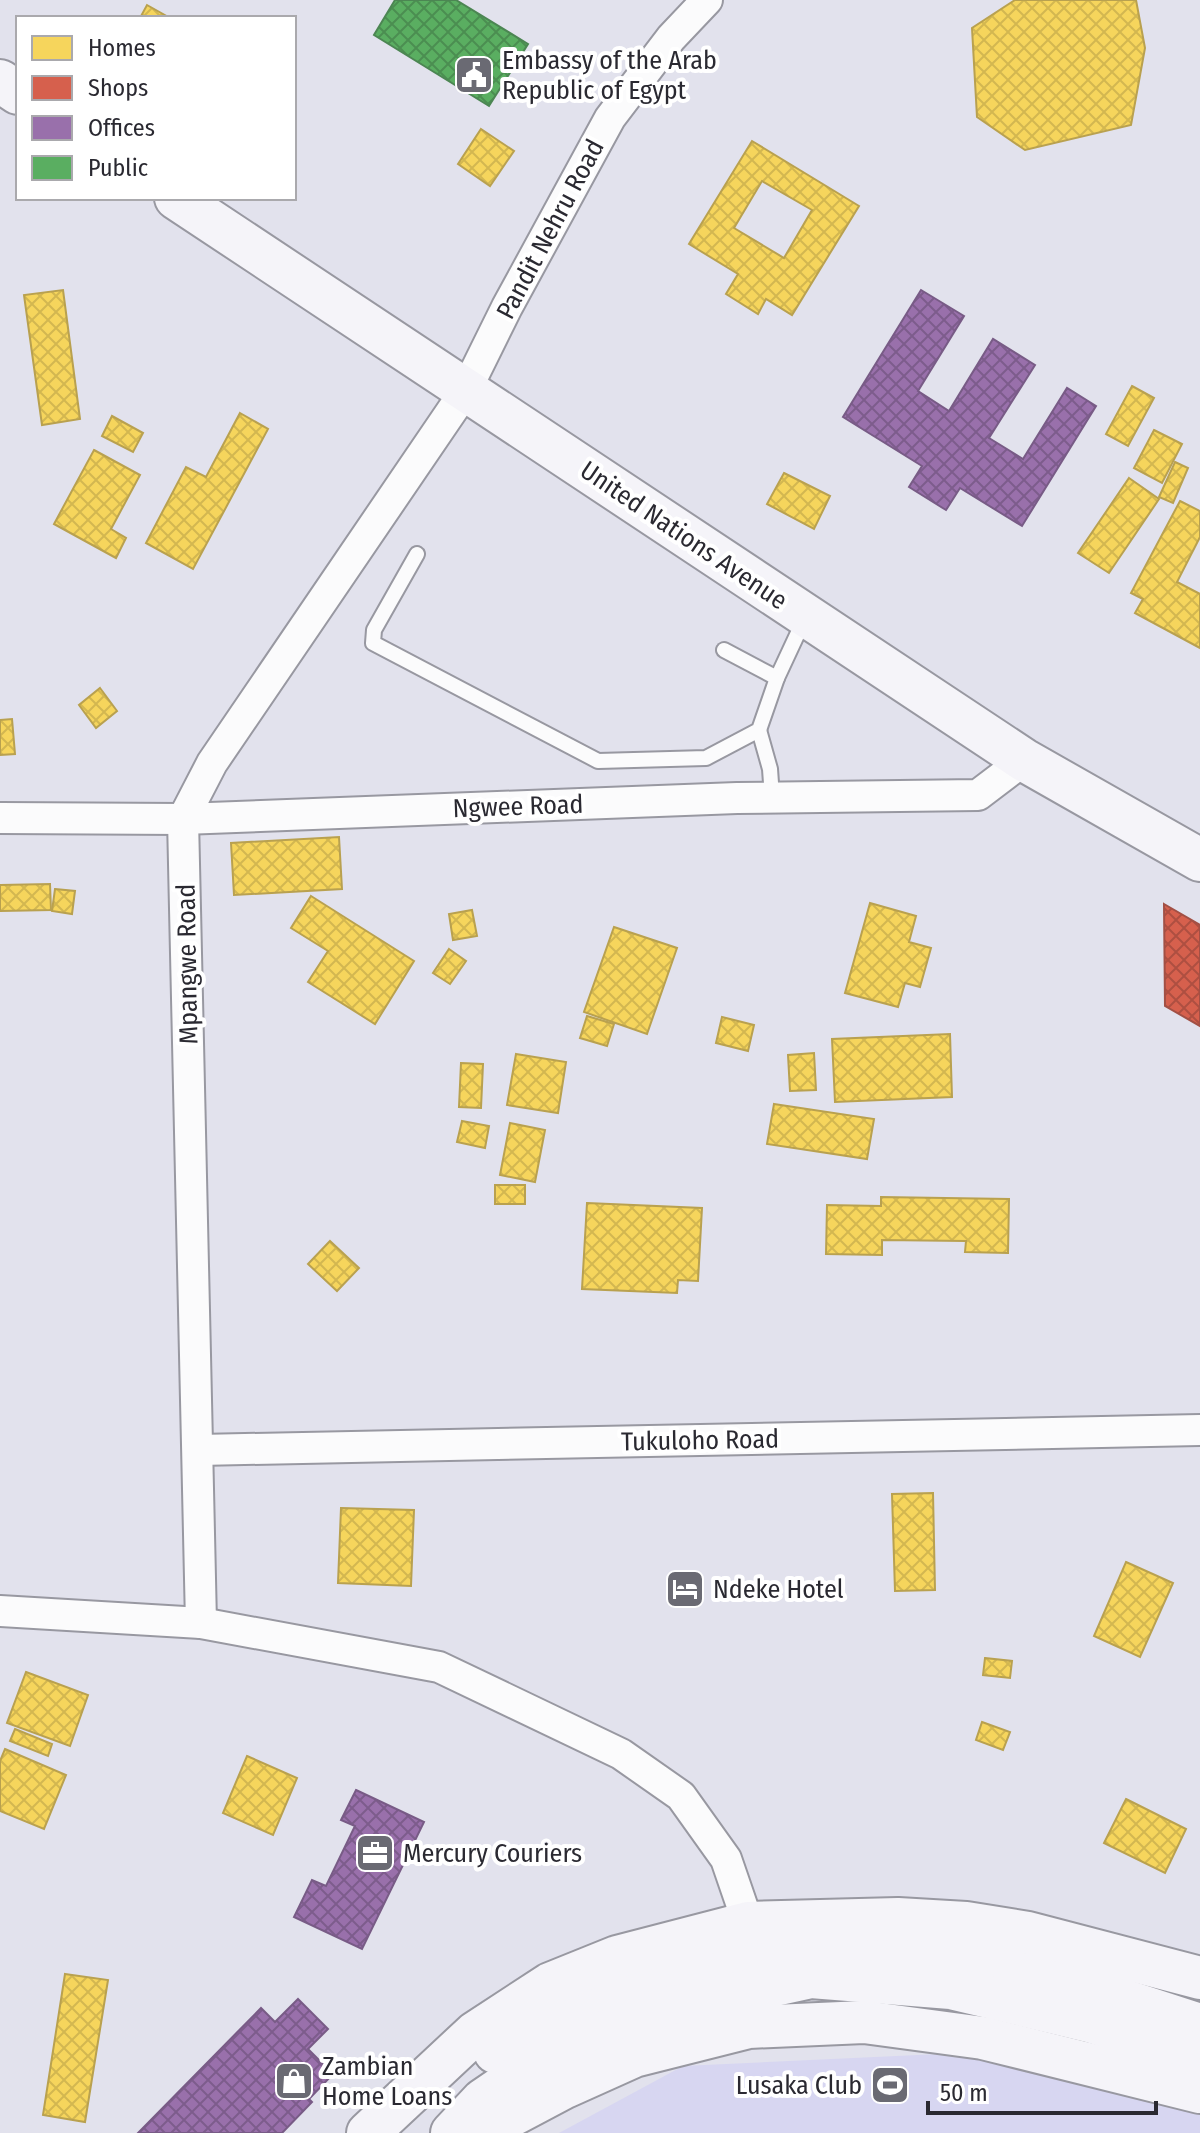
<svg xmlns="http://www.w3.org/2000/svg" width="1200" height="2133" viewBox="0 0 1200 2133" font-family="'Fira Sans Condensed',sans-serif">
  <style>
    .pitch { fill: #d7d6f1 }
    .homes { fill: url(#homes-cross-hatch); stroke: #b9a14f; stroke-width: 2; fill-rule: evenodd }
    .shops { fill: url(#shops-cross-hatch); stroke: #a25045; stroke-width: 2 }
    .offices { fill: url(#offices-cross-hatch); stroke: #785b86; stroke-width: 2 }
    .public { fill: url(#public-cross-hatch); stroke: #4c8653; stroke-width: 2 }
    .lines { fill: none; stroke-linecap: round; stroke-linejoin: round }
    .lane-casing { stroke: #9898a1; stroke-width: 18 }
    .street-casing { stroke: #9898a1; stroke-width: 34 }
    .secondary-casing { stroke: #9898a1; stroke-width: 46 }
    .lane { stroke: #fbfbfc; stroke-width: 14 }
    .street { stroke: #fbfbfc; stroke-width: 30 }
    .secondary { stroke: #f5f4f9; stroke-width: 42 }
    .labels { text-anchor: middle; stroke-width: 8; stroke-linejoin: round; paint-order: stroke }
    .poi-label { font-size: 26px; fill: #2a2931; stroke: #fff; text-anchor: start }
    .street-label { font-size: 26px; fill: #2a2931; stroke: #fff }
  </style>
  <defs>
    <pattern id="homes-cross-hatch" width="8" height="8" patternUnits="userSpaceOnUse" patternTransform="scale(2)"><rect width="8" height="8" fill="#f6d55c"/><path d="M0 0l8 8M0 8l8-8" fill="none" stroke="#d3b750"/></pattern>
    <pattern id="shops-cross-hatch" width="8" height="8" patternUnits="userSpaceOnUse" patternTransform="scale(2)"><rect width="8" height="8" fill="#d6604d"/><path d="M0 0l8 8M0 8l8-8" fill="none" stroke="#ae4f41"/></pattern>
    <pattern id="offices-cross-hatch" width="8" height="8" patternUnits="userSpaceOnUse" patternTransform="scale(2)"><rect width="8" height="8" fill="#9970ab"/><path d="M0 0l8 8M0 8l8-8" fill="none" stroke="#7d5c8c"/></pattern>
    <pattern id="public-cross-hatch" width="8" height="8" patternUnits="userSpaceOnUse" patternTransform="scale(2)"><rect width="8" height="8" fill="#5aae61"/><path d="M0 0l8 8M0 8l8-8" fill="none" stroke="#4b8e51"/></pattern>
  </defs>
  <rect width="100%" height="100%" fill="#e2e2ed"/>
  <path class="pitch" d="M1004,2051l196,52v30h-641l124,-67z"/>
  <g class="homes">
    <path d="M1015,0h121l9,48 -14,77 -106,25 -48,-33 -5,-89z"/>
    <path d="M147,5l23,13h-30z"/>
    <path d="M481,129l33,22 -24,35 -32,-22z"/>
    <path d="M752,141l107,65 -67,109 -26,-16 -8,15 -32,-20 12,-20 -49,-30zM762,181l50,29 -28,48 -50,-30z"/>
    <path d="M63,290l17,129 -38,6 -18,-130z"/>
    <path d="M1132,386l22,12 -26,48 -22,-12z"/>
    <path d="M240,413l28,16 -75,140 -47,-26 40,-76 20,10z"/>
    <path d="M112,416l31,17 -10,19 -31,-16z"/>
    <path d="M1154,430l28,14 -20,39 -28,-15z"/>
    <path d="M94,450l46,25 -29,54 15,9 -10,20 -62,-34z"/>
    <path d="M1175,462l13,6 -15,35 -14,-6z"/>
    <path d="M784,473l46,23 -16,33 -47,-25z"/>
    <path d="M1129,478l30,21 -50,74 -31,-20z"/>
    <path d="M1180,501l20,10v26l-23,45 23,12v54l-65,-35 8,-14 -12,-6z"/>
    <path d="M100,688l17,23 -21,17 -17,-23z"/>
    <path d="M12,719l3,35 -15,1v-35z"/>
    <path d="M339,837l3,52 -108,6 -3,-52z"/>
    <path d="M50,884l1,26 -51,1v-26z"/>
    <path d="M55,889l20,2 -3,23 -20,-3z"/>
    <path d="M311,896l103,65 -39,63 -67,-42 20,-31 -37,-23z"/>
    <path d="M870,903l46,13 -7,26 22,6 -11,39 -15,-4 -7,24 -53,-14z"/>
    <path d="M472,910l5,26 -24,4 -4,-26z"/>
    <path d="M614,927l63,21 -30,86 -63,-22z"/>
    <path d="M449,949l17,12 -16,23 -17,-11z"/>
    <path d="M587,1016l27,8 -7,22 -27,-8z"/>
    <path d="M722,1017l32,8 -6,26 -32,-8z"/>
    <path d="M950,1034l2,63 -117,5 -3,-63z"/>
    <path d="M814,1053l2,37 -26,1 -2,-36z"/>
    <path d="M516,1054l50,8 -8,51 -51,-8z"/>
    <path d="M461,1063l22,1 -2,44 -22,-1z"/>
    <path d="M774,1104l100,15 -7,40 -100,-15z"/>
    <path d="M462,1121l27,5 -4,22 -28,-6z"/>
    <path d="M510,1123l35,7 -10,52 -35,-7z"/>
    <rect x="495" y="1185" width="30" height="19"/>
    <path d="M881,1197l128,2 -1,54 -43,-1 1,-11 -84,-1v15l-56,-1 1,-49 54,1z"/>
    <path d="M587,1203l115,5 -4,73 -20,-1 -1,13 -95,-4z"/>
    <path d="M330,1241l29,27 -22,23 -29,-27z"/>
    <path d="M933,1493l2,97 -40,1 -3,-97z"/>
    <path d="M341,1508l73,2 -3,76 -73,-3z"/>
    <path d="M1126,1562l47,21 -33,74 -46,-21z"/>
    <path d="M985,1658l27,3 -2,17 -27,-3z"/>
    <path d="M26,1672l62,23 -18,51 -63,-23z"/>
    <path d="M982,1722l28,10 -7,18 -27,-10z"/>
    <path d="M15,1729l37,15 -4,12 -38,-15z"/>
    <path d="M5,1749l61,26 -22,54 -44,-18v-50z"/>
    <path d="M247,1756l50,22 -24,57 -50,-22z"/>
    <path d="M1126,1799l60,30 -21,44 -61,-30z"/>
    <path d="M65,1974l43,6 -23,142 -42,-7z"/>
  </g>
  <path class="shops" d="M1164,904l36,21v101l-35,-20z"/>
  <g class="offices">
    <path d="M921,290l43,26 -46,75 31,20 44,-72 42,26 -46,73 34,21 44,-71 29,18 -74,120 -62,-38 -14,22 -37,-23 13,-21 -79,-49z"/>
    <path d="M356,1790l68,32 -62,127 -68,-32 18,-37 14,6 29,-60 -14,-6z"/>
    <path d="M298,1999l30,30 -20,20 25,25 -24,25 3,3 -30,31h-144l123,-125 14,14z"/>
  </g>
  <path class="public" d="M395,0h61l72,44 -39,62 -115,-71z"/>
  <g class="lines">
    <defs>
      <g id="lane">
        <path d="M417,554l-43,76 -1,13 225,118 108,-3 53,-28 18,-52 27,-58"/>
        <path d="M724,650l53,28"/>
        <path d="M759,730l11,39 2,28"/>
      </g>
      <g id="street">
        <path d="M0,818l183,1 554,-21 241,-3 46,-35"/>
        <path d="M199,1450l1001,-20"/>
        <path d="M0,1611l201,12 238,44 182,87 60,42 45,63 22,64"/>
        <path d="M201,1623l-18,-804 29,-56 254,-373 41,-83 103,-189 61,-80 36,-38"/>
      </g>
      <g id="secondary">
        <path d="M0,81l18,12"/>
        <path d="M176,198l848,562 176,100"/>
        <path d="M495,2052l42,-26 112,-44 159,-35 146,11 141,33 105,34"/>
        <path d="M368,2133l107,-100 75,-49 67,-27 131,-34 150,-4 68,4 62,10 172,45"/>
        <path d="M452,2133l31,-33 69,-47 107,-43 152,-33 140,11 138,33 111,35"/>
        <path d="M478,2133l87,-46 69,-31 115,-29 115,-5 119,16 217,54"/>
      </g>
    </defs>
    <use href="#lane" class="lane-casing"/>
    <use href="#street" class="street-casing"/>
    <use href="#secondary" class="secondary-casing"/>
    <use href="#lane" class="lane"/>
    <use href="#street" class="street"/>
    <use href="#secondary" class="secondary"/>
  </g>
  <defs>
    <symbol id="civic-square" viewBox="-11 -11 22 22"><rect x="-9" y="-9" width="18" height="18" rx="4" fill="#6a6a73" stroke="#fff"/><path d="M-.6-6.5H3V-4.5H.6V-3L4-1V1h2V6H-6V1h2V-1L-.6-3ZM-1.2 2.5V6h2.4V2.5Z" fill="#fff"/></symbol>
    <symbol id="hotel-square" viewBox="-11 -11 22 22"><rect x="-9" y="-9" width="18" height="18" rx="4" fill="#6a6a73" stroke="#fff"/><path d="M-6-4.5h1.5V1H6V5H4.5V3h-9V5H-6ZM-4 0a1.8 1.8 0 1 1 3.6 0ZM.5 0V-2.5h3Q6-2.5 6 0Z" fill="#fff"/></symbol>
    <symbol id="office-square" viewBox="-11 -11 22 22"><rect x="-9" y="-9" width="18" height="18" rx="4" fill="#6a6a73" stroke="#fff"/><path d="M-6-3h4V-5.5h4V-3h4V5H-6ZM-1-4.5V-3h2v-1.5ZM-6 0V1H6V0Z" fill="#fff"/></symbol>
    <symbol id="shop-square" viewBox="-11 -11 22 22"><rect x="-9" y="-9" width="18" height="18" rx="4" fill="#6a6a73" stroke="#fff"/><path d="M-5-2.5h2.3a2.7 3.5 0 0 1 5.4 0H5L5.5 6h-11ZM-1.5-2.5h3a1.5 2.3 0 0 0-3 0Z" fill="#fff"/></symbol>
    <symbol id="stadium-square" viewBox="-11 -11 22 22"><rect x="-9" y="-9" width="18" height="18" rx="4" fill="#6a6a73" stroke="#fff"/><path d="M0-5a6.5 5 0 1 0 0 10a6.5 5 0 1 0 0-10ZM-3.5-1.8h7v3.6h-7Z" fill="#fff"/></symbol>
  </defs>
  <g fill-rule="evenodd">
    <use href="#civic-square" x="452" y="53" width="44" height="44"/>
    <use href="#hotel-square" x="663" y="1567" width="44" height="44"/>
    <use href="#office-square" x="353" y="1831" width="44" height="44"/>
    <use href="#shop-square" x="272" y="2059" width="44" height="44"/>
    <use href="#stadium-square" x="868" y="2063" width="44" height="44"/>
  </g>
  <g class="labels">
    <g class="poi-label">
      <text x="502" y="69">Embassy of the Arab<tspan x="502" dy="30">Republic of Egypt</tspan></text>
      <text x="713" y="1598">Ndeke Hotel</text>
      <text x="403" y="1862">Mercury Couriers</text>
      <text x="322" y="2075">Zambian<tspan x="322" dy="30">Home Loans</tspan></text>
      <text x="862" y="2094" text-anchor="end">Lusaka Club</text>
    </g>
    <g class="street-label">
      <text transform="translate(550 229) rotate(-62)" y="9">Pandit Nehru Road</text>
      <text transform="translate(684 535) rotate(34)" y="9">United Nations Avenue</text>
      <text transform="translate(518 806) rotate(-2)" y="9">Ngwee Road</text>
      <text transform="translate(187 964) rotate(-91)" y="9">Mpangwe Road</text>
      <text transform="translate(700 1440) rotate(-1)" y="9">Tukuloho Road</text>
    </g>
  </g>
  <rect x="16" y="16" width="280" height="184" fill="#ffffff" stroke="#aaa9ad" stroke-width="2"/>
  <rect x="32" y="36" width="40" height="24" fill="#f6d55c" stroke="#aaa9ad" stroke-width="2"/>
  <text x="88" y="56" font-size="24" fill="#2a2931">Homes</text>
  <rect x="32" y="76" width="40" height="24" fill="#d6604d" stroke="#aaa9ad" stroke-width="2"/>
  <text x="88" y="96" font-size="24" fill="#2a2931">Shops</text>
  <rect x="32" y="116" width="40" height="24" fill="#9970ab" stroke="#aaa9ad" stroke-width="2"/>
  <text x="88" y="136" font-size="24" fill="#2a2931">Offices</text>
  <rect x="32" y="156" width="40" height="24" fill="#5aae61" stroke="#aaa9ad" stroke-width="2"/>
  <text x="88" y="176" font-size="24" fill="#2a2931">Public</text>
  <path d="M928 2101v12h228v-12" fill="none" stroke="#2a2931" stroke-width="4"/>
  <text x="940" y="2101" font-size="24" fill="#2a2931" stroke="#ffffff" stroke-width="6" paint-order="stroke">50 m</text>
</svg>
